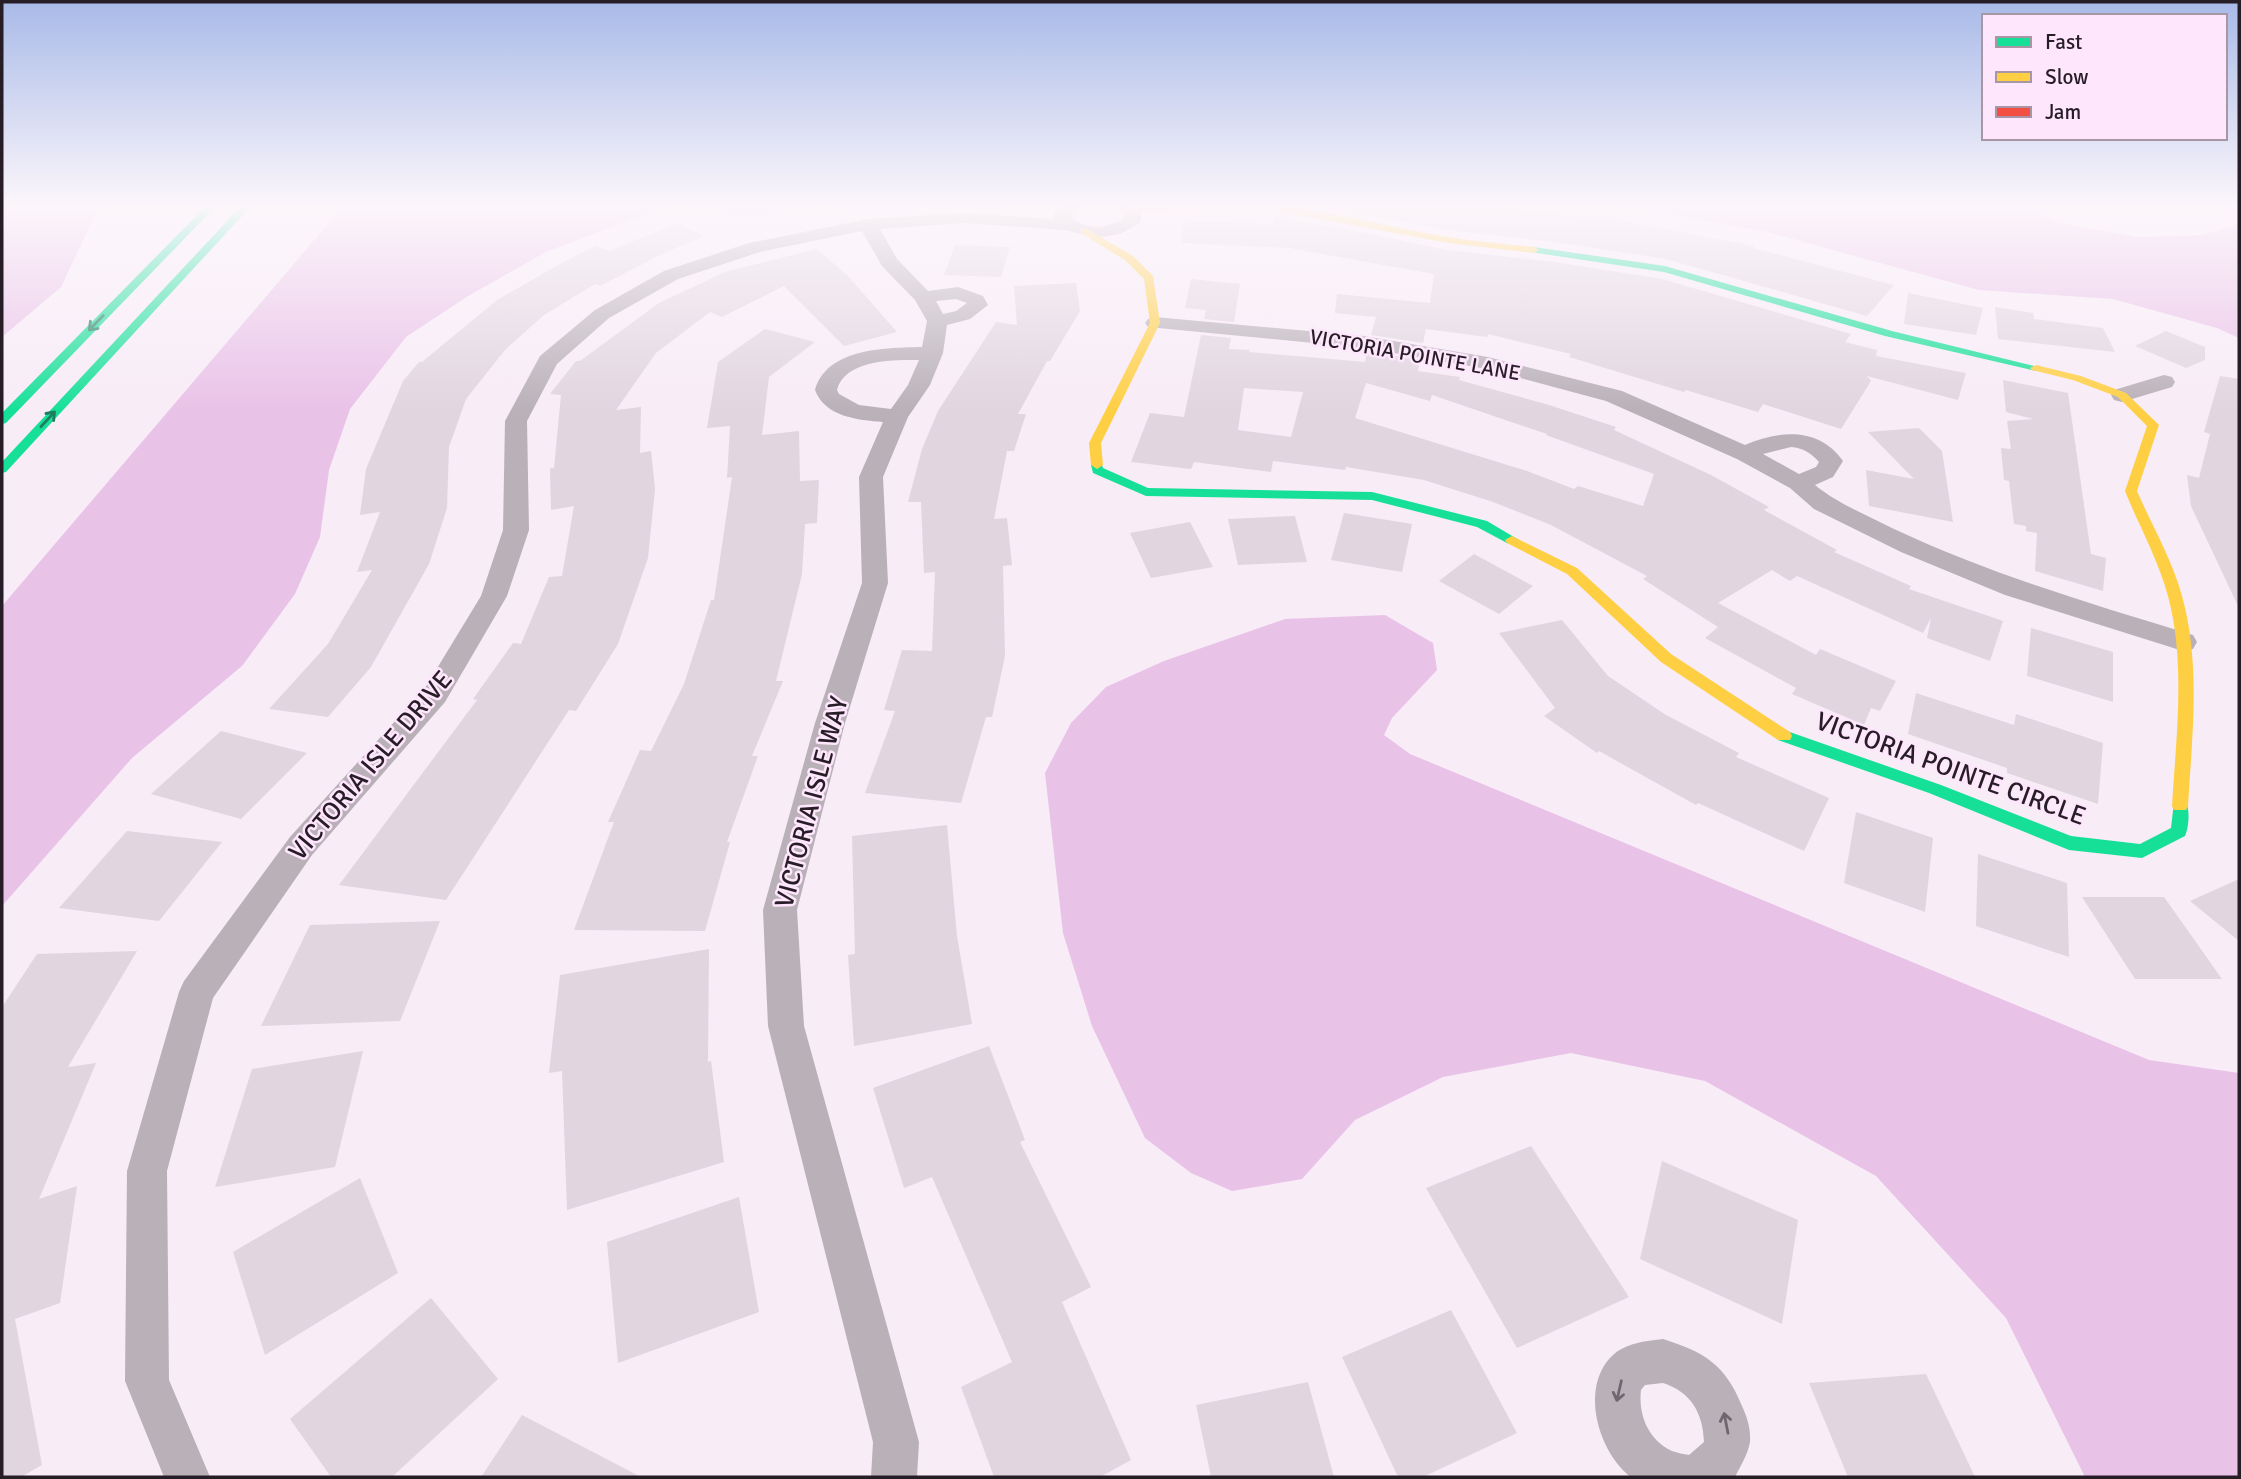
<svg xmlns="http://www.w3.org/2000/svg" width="2241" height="1479" viewBox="0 0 2241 1479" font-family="Signika,sans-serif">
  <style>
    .green { fill: #f8ddf6 }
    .water { fill: #e9c2e8 }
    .building { fill: #e1d5e0; fill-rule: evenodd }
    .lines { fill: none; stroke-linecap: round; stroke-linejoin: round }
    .street { fill: #b9b0b8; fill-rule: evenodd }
    .fast { fill: #16e098; fill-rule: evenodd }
    .slow { fill: #ffcf43; fill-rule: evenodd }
    .jam { fill: #f24e42; fill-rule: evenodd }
    .oneway { stroke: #1e7e60 }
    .oneway2 { stroke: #706670 }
    .labels { text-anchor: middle; stroke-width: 5; stroke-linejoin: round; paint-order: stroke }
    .far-street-label { font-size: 21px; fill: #271d27; stroke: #fee6fc }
    .street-label { font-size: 26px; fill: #271d27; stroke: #fee6fc }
  </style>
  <rect width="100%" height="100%" fill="#f8ecf7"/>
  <path class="green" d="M842,204h199l-191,12z"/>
  <g class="water">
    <path d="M2,204h87l10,3 -38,80 -59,50z"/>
    <path d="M345,204h476c-26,8 -61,12 -88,10 -21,-2 -40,-10 -61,-10l-126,48 -78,44 -62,41 -56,72 -21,61 -9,67 -25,57 -53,72 -110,92 -130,148v-300z"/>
    <path d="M1616,204h399l43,19 81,14 63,-2 37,-11v114l-22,-10 -104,-29 -134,-9 -212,-58z"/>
    <path d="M1385,615l48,28 4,27 -45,48 -8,17 26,19 739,306 90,13v404h-154l-79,-159 -130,-142 -171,-95 -134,-28 -128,24 -88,43 -53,59 -70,12 -41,-18 -46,-35 -53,-112 -29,-93 -18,-160 26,-50 35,-36 58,-26 121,-42z"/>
  </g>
  <g class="building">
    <path d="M1308,204h167l153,18 126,24 -1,2 141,37 -27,31 -201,-57 -111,-17 -107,-12z"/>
    <path d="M1274,218l66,10 107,22 108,12 107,17 189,55 -6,8 32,8 -1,6 90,17 -8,27 -91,-24 4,5 -30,48 -78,-25 -5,8 -72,-22 -2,2 -115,-35 2,-3 -83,-20 -1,3 -61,-8 -3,14 -52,-8 5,-18 -41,-4 2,-19 93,9 4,-29 -145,-26 -108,-5 2,-22 91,3z"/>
    <path d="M678,223l26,13 -40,17 -64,33 -5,-2 -51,31 -39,35 -39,49 -17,48 -2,61 -18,56 -58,103 -43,50 -59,-8 59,-65 44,-74 -15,2 23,-60 -20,3 6,-46 37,-88 16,-19h3l75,-62 63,-36 35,-18 14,5z"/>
    <path d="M955,245l55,2 -9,30 -57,-2z"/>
    <path d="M817,249l31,27 49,56 -53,14 -60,-60 -62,31 -12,-5 -54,41 -40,57 25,-3 -1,46 11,-2 4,38 -7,69 -30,86 -42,67 -7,-1 -123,190 -107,-15 138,-185 -4,-1 40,-56 8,1 28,-67 13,-1 12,-70 -23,4 -1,-42h4l7,-73 -11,-1 26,-33h4l79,-58 66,-31z"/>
    <path d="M1191,279l49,5 -6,38 -30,-3 2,-9 -21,-2z"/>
    <path d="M1076,283l4,28 -30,50h-3l-29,53h8l-12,37h-7l-13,68 13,-1 5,47 -9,1 2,90 -13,61h-6l-25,86 -96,-10 30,-82 -11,-1 18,-60 30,1 3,-79 -11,1 -3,-71h-13l14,-53 16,-38 58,-89 21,3 -3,-39z"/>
    <path d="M1908,293l75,15 -7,27 -72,-11z"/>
    <path d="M1995,307l38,6 1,6 69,9 12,24 -117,-13z"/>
    <path d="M765,329l50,13 -46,35 -7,58 37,-4 1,50 19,-1 -2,43 -12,1 -3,50 -26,107h7l-31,75h6l-31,86h3l-25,89 -131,-1 40,-108h-6l32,-72 11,1 33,-67 27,-84h3l18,-123 -5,1 3,-52 -23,2 11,-66z"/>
    <path d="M2166,331l39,16v13l-19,8 -51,-22z"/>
    <path d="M1201,335l30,3 -2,11 21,1 -1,2 116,10 2,-11 53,9 -2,11 42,6 -1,3 90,25 67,22 -2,3 97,45 58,32 -5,3 73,40 -3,2 77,34 -2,3 94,32 -13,40 -63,-23 4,-20 -8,15 -126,-57 -7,5 -18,-11 -54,33 98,52 4,-6 76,32 -16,30 -9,-3 -7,17 -72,-31 4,-6 -91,-50 13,-11 -75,-48 4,-3 -96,-51 -58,-23 -69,-22 -78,-13 -1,3 -72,-9 -2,11 -77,-10 -3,7 -60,-7 19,-49 34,4zM1366,383l64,18 2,-6 115,39 -1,1 108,39 -11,32 -65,-20 -4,3 -47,-18 -172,-53zM1244,388l59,4 -12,45 -53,-7z"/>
    <path d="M2220,376l19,3v229l-48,-102 -4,-31 12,3 11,-44 -6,-2z"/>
    <path d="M2003,380l65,13 23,161 15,4 -3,33 -68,-20 2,-38 -11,-2v-5l-12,-2 -5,-43 -5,-1 -3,-32 10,1 -4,-28 26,-2 -27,-7z"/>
    <path d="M1919,428l23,23 11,71 -84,-16 -3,-36 48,9 -46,-47z"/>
    <path d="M1344,513l68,11 -10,48 -71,-12z"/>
    <path d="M1295,516l12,46 -69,3 -10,-46z"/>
    <path d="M1190,522l23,45 -62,11 -21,-45z"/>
    <path d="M1474,554l59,32 -34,28 -60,-33z"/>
    <path d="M1562,620l46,56 58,39 73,38 -3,4 93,41 -25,53 -106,-48 -2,2 -97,-54 -2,2 -53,-37 11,-8 -56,-75z"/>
    <path d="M2031,628l82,24v50l-86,-26z"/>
    <path d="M1916,693l98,32 2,-11 87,29 -5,61 -91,-31v-5l-99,-34z"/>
    <path d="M221,731l86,22 -66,66 -90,-25z"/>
    <path d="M1856,812l77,26 -8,74 -81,-29z"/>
    <path d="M947,825l10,111 15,88 -118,22 -6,-91 7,-1 -3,-118z"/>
    <path d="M127,831l95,11 -63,79 -100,-13z"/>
    <path d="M1978,854l89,29 2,74 -93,-31z"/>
    <path d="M2239,879v62l-49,-40z"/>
    <path d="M2082,897h82l58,82h-87z"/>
    <path d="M440,921l-40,100 -139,5 49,-101z"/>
    <path d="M709,949l-1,113 3,-1 13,101 -157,48 -5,-139 -13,2 11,-98z"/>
    <path d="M137,951l-69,116 28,-4 -57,136 38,-13 -17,117 -45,16 27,146 -21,12h-19v-470l35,-53z"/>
    <path d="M989,1046l36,94 -5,2 71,145 -29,15 69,158 -31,17h-106l-33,-90 51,-25 -80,-185 -28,11 -31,-100z"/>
    <path d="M363,1051l-28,116 -120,20 37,-118z"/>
    <path d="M1531,1146l98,151 -112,51 -91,-160z"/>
    <path d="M1662,1161l136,59 -16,104 -142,-65z"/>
    <path d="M360,1178l38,95 -133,82 -32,-103z"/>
    <path d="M739,1197l20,115 -141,51 -11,-121z"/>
    <path d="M431,1298l67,81 -106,98h-61l-41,-58z"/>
    <path d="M1451,1310l66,123 -94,44h-25l-56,-120z"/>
    <path d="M1926,1374l49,103h-127l-39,-94z"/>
    <path d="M1308,1382l26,95h-123l-15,-72z"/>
    <path d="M522,1415l119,62h-160z"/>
  </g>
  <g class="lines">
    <g class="street">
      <path d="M1063,204h22l-14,13c15,13 34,12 51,3l2,-6 -12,-10h21l9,8 -2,11 -20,11 -25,4 -29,-8 -102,-7 -84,6 17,30 31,32 30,-4 25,9 5,9 -18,14 -23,6 -4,28 -13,32 -22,32 -25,60 5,106 -43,140 -48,187 7,116 115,416 -2,35h-46l2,-35 -105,-416 -5,-116 52,-187 47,-140 -3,-106 24,-55c-25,-2 -58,-5 -68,-32 12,-43 73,-42 107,-43l5,-26 -12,-21 -33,-34 -20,-35 -102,21 -82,27 -69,39 -52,46 -30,57 2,109 -22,66 -62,106 -133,153 -99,143 -46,173 2,209 41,97h-46l-39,-96 2,-210 52,-179 5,-11 106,-144 135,-149 56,-92 22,-66 2,-109 35,-65 55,-46 69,-39 85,-28 119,-24 96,-6 89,6 3,-9zM956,299l11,4 -11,8 -13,3 -7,-13zM919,360l-11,25 -17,24 -32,-4 -20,-11 -2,-4c8,-31 57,-30 82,-30z"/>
      <path d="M1155,317l209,19 124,21 134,34 123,54c34,-15 74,-18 98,16l-10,16 -18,8c23,19 52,30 79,44 96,45 197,75 299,106l4,7 -4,7 -10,2 -178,-56 -104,-43 -87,-43 -24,-21 -53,-29 -131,-58 -119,-32 -123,-21 -216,-21 -3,-4 3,-4zM1791,447c12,1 20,6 28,15l-3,5 -17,7 -36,-20z"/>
      <path d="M2164,375l8,2 3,5 -3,5 -50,15 -8,-2 -3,-5 3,-5z"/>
      <path d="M1663,1339c41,13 62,25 79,67 5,11 9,23 8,36 -2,12 -10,25 -15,35h-104c-32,-24 -52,-89 -19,-121 13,-13 34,-15 51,-17zM1663,1383c28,9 40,30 41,59l-15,13c-5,-1 -12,-2 -17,-4 -24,-11 -34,-37 -31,-61l4,-5z"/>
    </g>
    <g class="fast">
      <path d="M208,204h10l-212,219 -4,1v-11z"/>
      <path d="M243,204h10l-247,268 -4,1v-11z"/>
      <path d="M1534,247l131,19 227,65 150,37 -6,3 -151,-35 -221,-64 -134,-20 -1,-2z"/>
      <path d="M1097,461l4,1 2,6 45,20 224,4 115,29 32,19 -7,4 -5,-1 -30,-16 -105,-27 -226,-4 -53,-23 -2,-8z"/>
      <path d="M1784,730l157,55 130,51 69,8 31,-16 3,-26h12c4,8 3,25 -1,34l-43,22 -73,-8 -140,-57 -151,-53 -2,-4 2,-4z"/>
    </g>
    <g class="slow">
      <path d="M1241,204c71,0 138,22 207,33 29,5 58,7 86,10l5,3 -5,3 -86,-10z"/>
      <path d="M1081,229h6l46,27 20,20 7,47 -59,120 2,22 -6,4 -6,-4 -2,-22 61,-120 -6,-44 -19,-19 -44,-27z"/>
      <path d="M2036,365l45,11 45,17 33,32 -22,66c15,35 35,68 45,105 19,68 10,141 6,210l-2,4h-12l-2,-4c4,-69 14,-142 -4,-210 -10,-37 -29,-70 -43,-105l22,-65 -29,-29 -45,-17 -41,-10 -2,-2z"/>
      <path d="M1512,536l65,32 94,86 119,78 2,4 -2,4h-12l-117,-78 -94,-88 -60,-31 -2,-3z"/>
    </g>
    <path class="jam" d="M1251,204l-5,3 -117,4 -5,-3c15,-9 104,-4 127,-4z"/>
  </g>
  <defs><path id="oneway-shaft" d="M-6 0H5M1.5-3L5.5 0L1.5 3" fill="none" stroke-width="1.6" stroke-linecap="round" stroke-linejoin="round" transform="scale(1.75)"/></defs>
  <g class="oneway">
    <use href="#oneway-shaft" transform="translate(96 323) rotate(134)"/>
    <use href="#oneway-shaft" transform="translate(48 419) rotate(-47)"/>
  </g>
  <g class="oneway2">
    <use href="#oneway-shaft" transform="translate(1619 1391) rotate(103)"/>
    <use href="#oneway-shaft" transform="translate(1726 1423) rotate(-101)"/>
  </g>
  <linearGradient id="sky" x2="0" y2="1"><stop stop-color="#a8bae8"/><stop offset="0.5" stop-color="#fcf6fb"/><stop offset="1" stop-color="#fcf6fb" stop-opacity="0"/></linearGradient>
  <rect width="2241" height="411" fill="url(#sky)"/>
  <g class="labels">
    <g class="far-street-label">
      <text transform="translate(1415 355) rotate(10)" y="7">VICTORIA POINTE LANE</text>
    </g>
    <g class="street-label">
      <text transform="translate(370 765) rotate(-50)" y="9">VICTORIA ISLE DRIVE</text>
      <text transform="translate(1951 768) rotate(20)" y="9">VICTORIA POINTE CIRCLE</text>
      <text transform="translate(811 802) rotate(-75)" y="9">VICTORIA ISLE WAY</text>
    </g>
  </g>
  <rect width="2241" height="1479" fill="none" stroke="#271d27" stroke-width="7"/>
  <rect x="1982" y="14" width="245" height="126" fill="#fee6fc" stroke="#a896a7" stroke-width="2"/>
  <rect x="1996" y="37" width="35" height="10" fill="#16e098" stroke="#a896a7" stroke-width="2"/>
  <text x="2045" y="49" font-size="21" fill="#271d27">Fast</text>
  <rect x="1996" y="72" width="35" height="10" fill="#ffcf43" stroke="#a896a7" stroke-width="2"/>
  <text x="2045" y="84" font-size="21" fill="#271d27">Slow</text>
  <rect x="1996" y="107" width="35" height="10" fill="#f24e42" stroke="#a896a7" stroke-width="2"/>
  <text x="2045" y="119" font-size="21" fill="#271d27">Jam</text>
</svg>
